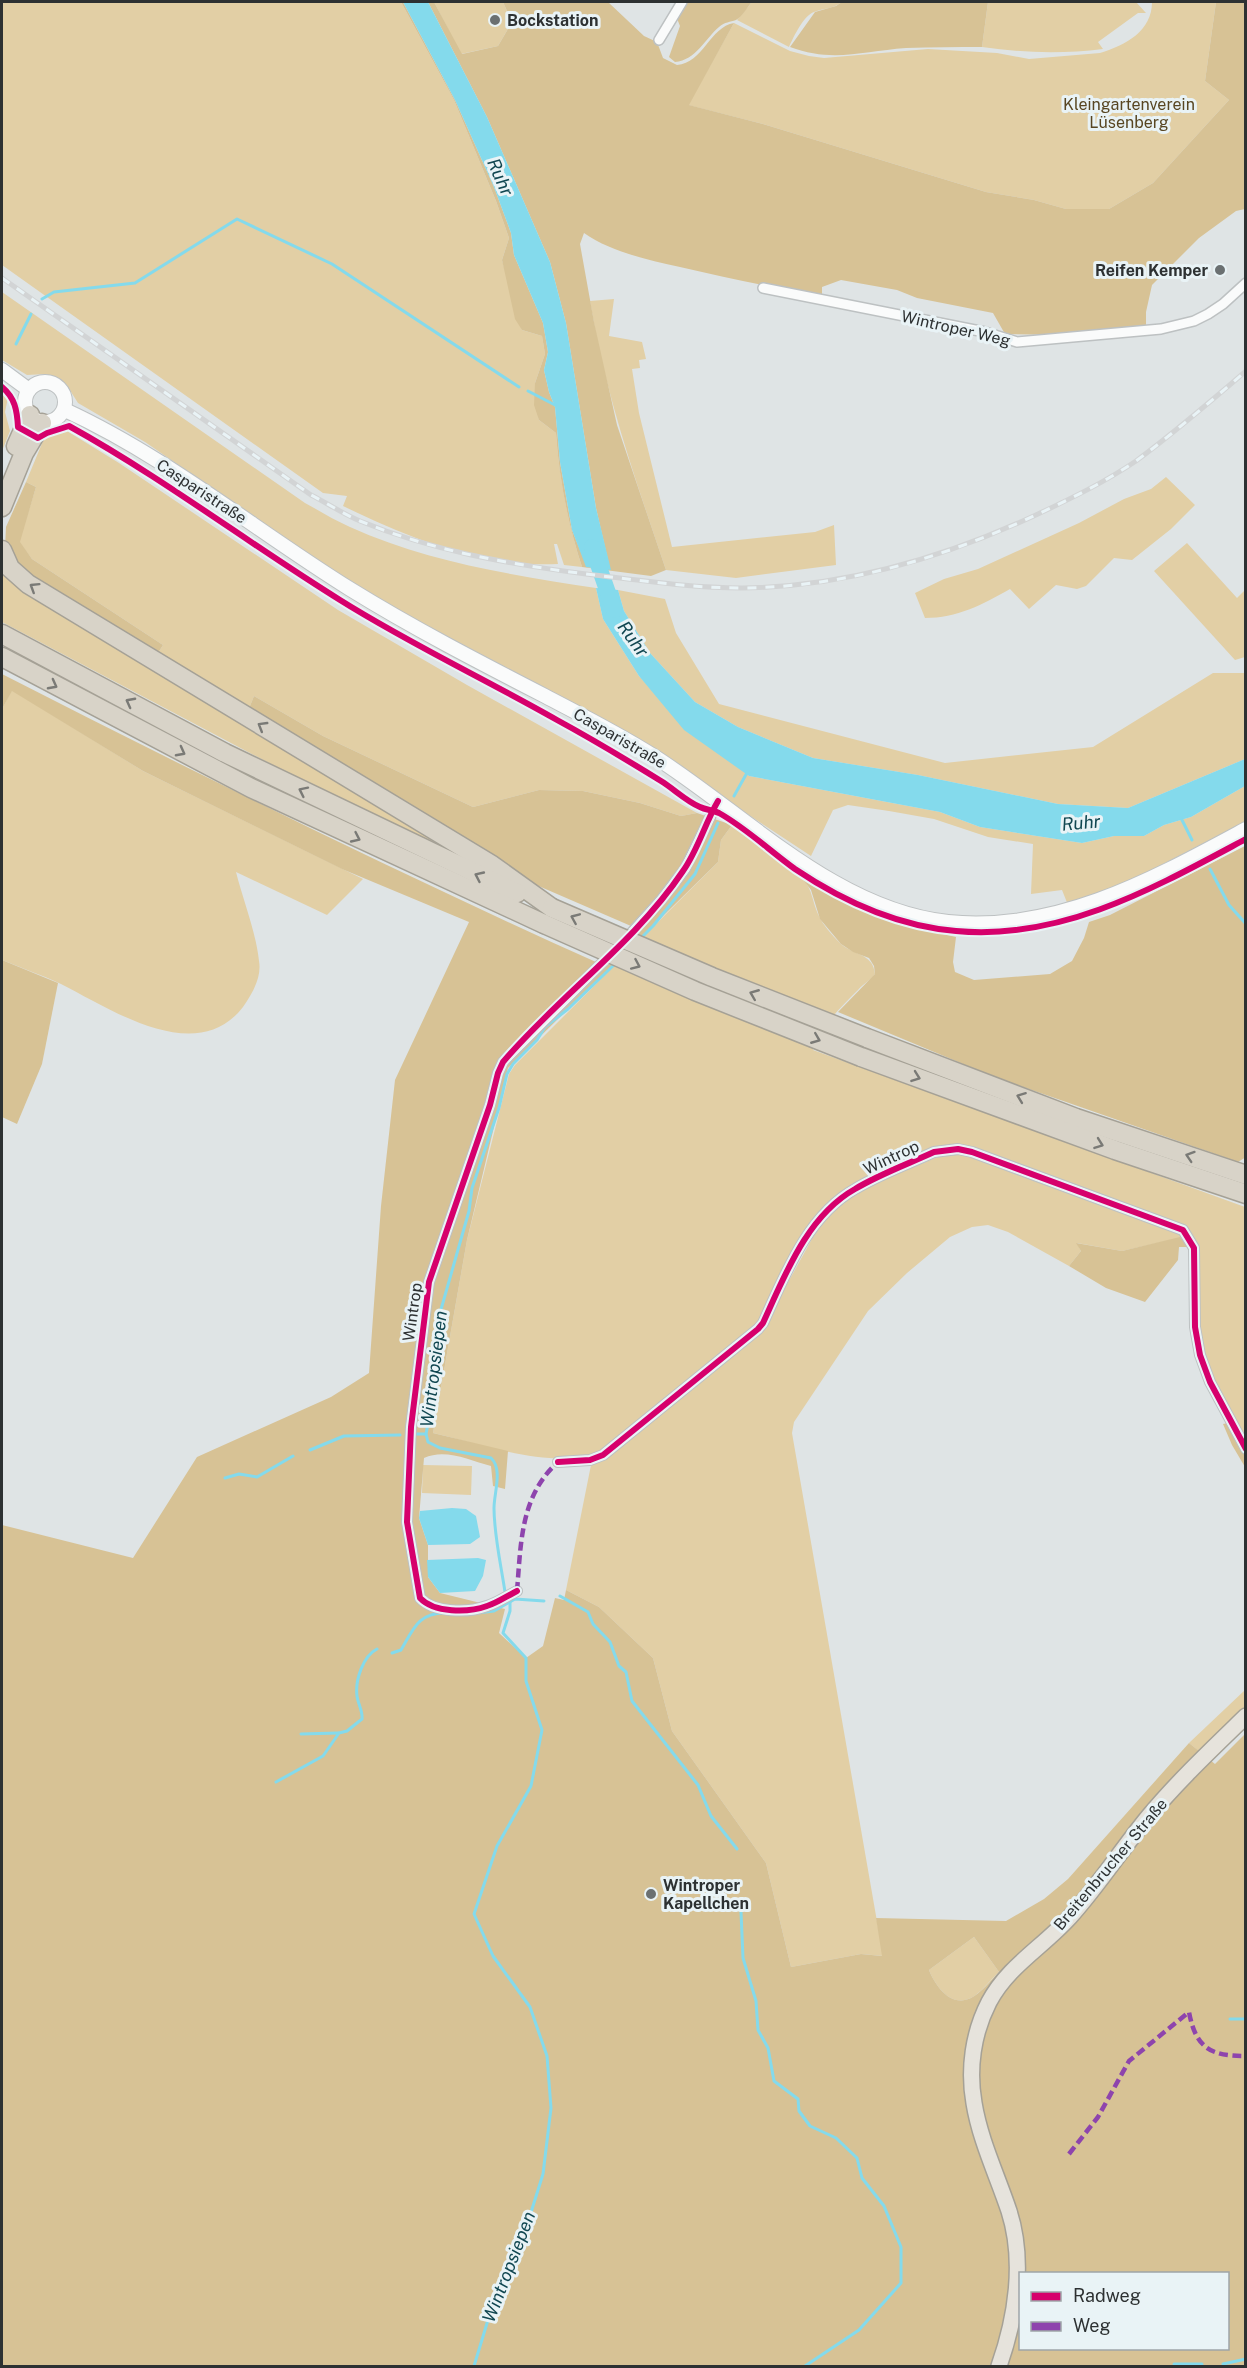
<svg xmlns="http://www.w3.org/2000/svg" width="1247" height="2368" viewBox="0 0 1247 2368" font-family="'Public Sans',sans-serif">
  <style>
    .green { fill: #e2cfa5 }
    .forest { fill: #d7c295; fill-rule: evenodd }
    .water { fill: #84daec }
    .lines { fill: none; stroke-linecap: round; stroke-linejoin: round }
    .stream { stroke: #84daec; stroke-width: 3 }
    .river { stroke: #84daec; stroke-width: 16 }
    .street-casing { stroke: #bdc1c2; stroke-width: 12 }
    .secondary-casing { stroke: #bdc1c2; stroke-width: 16 }
    .primary-casing { stroke: #a5a196; stroke-width: 18 }
    .highway-casing { stroke: #a5a196; stroke-width: 21 }
    .street { stroke: #fafbfb; stroke-width: 9 }
    .secondary { stroke: #fafbfb; stroke-width: 14 }
    .primary { stroke: #e6e3dc; stroke-width: 15 }
    .highway { stroke: #d8d3c8; stroke-width: 18 }
    .rail-casing { stroke: #d2d4d5; stroke-width: 5 }
    .rail { stroke: #e9f3f6; stroke-width: 3; stroke-dasharray: 9; stroke-linecap: butt }
    .highway-bridge-casing { stroke: #a5a196; stroke-width: 21; stroke-linecap: butt }
    .highway-bridge { stroke: #d8d3c8; stroke-width: 18 }
    .quiet { stroke: #8e44ad; stroke-width: 4.5; stroke-dasharray: 9 4.5; stroke-linecap: butt }
    .cycleway-casing { stroke: #e9f3f6; stroke-width: 10 }
    .cycleway { stroke: #d6006c; stroke-width: 6 }
    .oneway { stroke: #7a7a76 }
    .poi-dot { fill: #6b7071; stroke: #e9f3f6; stroke-width: 2 }
    .labels { text-anchor: middle; stroke-width: 6; stroke-linejoin: round; paint-order: stroke }
    .poi-label { font-size: 16px; font-weight: bold; fill: #2d3132; stroke: #e9f3f6; text-anchor: start }
    .park-label { font-size: 16px; fill: #584622; stroke: #e9f3f6 }
    .street-label { font-size: 16px; fill: #2d3132; stroke: #e9f3f6 }
    .water-label { font-size: 18px; font-style: italic; fill: #114751; stroke: #e9f3f6 }
  </style>
  <rect width="100%" height="100%" fill="#dfe4e5"/>
  <g class="green">
    <path d="M2,2h399l53,98 42,101 13,37 -7,22 20,70 20,6 3,18 -10,29 4,37 17,13c3,45 12,91 26,134l-18,-2 -7,-21h-3l4,20c-75,4 -149,-26 -215,-58l4,-10 -24,-3 -321,-228z"/>
    <path d="M434,2h69l9,20 -14,24 -37,8z"/>
    <path d="M752,2h90c-9,7 -18,6 -28,10 -10,3 -20,24 -25,35l-52,-27z"/>
    <path d="M988,2h148l10,11h-8l-40,29 5,7c-40,5 -81,4 -121,-2z"/>
    <path d="M1152,2h64l-11,79 24,19 -76,83 -44,26h-43l-32,-9 -48,-8 -223,-68 -75,-19 46,-82 56,28 19,5 15,2 104,-9 69,4 32,6 71,-6c26,-8 52,-22 52,-51z"/>
    <path d="M2,292l303,211c15,8 29,17 45,24 77,35 162,48 246,61l7,31 36,57 23,25 87,75 191,36 40,15 102,16 32,-7h30l20,-11 27,-8 54,-31v36l-125,64 -52,19 -6,-15 -31,4 2,-50 -45,-7 -54,-18 -45,-8 -41,-6 -15,5 -22,46 -88,-58 -373,-215 -205,-141 -67,-39 -12,-19 -20,-10 -19,1 -25,-15z"/>
    <path d="M614,299l-5,37 33,6 4,17 -7,1 1,8 -8,1 7,44 33,134 143,-15 19,-7 2,40 -100,13 -70,-8c-30,-89 -61,-176 -76,-269z"/>
    <path d="M2,386l7,7 -4,19 5,19 -8,20z"/>
    <path d="M67,431l52,32 219,147 129,75 230,128 -16,3 -41,-13 -57,-12 -44,-1 -66,17 -150,-71 -69,-40 -6,15 -92,-55 7,-11 -131,-86 -13,-17 17,-55 -10,-5 17,-41 6,-4z"/>
    <path d="M1166,477l29,28 -24,24 -39,31 -18,-2 -28,28 -9,3 -21,-4 -27,24 -19,-20c-28,16 -53,29 -85,29l-10,-25 29,-14 34,-10 101,-46 45,-24 27,-10z"/>
    <path d="M1187,543l50,55 8,-8v67l-10,3 -81,-89z"/>
    <path d="M2,565l449,286 -148,-70 -301,-159z"/>
    <path d="M618,590l47,9 11,34 43,71 226,59 148,-16 120,-74h32v86l-117,49 -70,-4 -140,-29 -105,-17 -75,-31 -43,-25 -45,-49 -26,-42z"/>
    <path d="M12,690l131,81 220,108 -36,36 -91,-43c7,28 20,60 23,89 3,16 -7,33 -16,46 -46,60 -131,3 -182,-23 -19,-9 -40,-16 -59,-24v-251z"/>
    <path d="M732,825c20,14 51,33 68,50 14,16 11,24 19,41 4,9 13,19 20,26 13,14 34,10 36,32 -5,7 -11,9 -17,16 -17,17 -38,37 -45,60l432,157v236l-16,-26 -25,-59 -6,-30 -5,-93 -71,16 -45,-8 4,8 -12,15 -61,-34 -20,-7 -16,2 -22,10 -43,36 -39,38 -74,111 -2,11 91,523 -22,-2 -70,13 -25,-104 -94,-132 -19,-73 -54,-51 -33,-17 25,-125 15,-8 158,-131 55,-100 31,-33 90,-37 -5,-9 -83,37 -39,37 -53,102 -158,129c-47,19 -121,-8 -169,-19l34,-193 42,-166 6,-9 203,-203 3,-22z"/>
    <path d="M423,1465l49,1 -1,29 -49,-2z"/>
    <path d="M1245,1690v19l-44,44 -12,-10z"/>
    <path d="M974,1937l25,35c-8,7 -18,21 -28,26 -21,10 -36,-13 -42,-28z"/>
  </g>
  <g class="forest">
    <path d="M401,2h2l52,98 39,87 17,46 3,22 29,68 5,29 -4,18 5,22 6,15 5,55 12,68 15,37 23,2 -14,-61 -30,-185 -16,-61 -63,-145 -59,-115h6l28,52 36,-8 14,-24 -9,-20h105l36,34 13,6 6,16 14,7c26,-2 33,-38 57,-42l-45,82 74,19 223,68 48,8 32,9h43l44,-26 76,-83 -24,-19 11,-79h29v207l-9,2 -37,27 -47,47 -6,27v16l-79,7 -62,-1 -12,-21 -76,-15 -20,-8 -56,-10 -19,7v8c-48,-7 -95,-17 -142,-28 -32,-7 -69,-15 -96,-34l-4,11 14,78 23,103 49,145 -15,6 -69,-9c-14,-43 -23,-88 -26,-134l-17,-13 -5,-15 1,-22 10,-29 -3,-18 -20,-6 -7,-11 -13,-59 7,-22 -13,-37 -42,-101z"/>
    <path d="M686,2h66c-4,4 -10,15 -16,18 -6,2 -11,2 -17,7 -14,12 -23,33 -44,35l-6,-5 11,-31 -4,-10z"/>
    <path d="M842,2h146l-6,45c-25,0 -50,0 -76,1 -42,3 -74,15 -116,-1l25,-35 21,-6z"/>
    <path d="M26,482l10,5 -16,55 12,17 131,86 -7,11 -133,-82 -18,-26 1,-21z"/>
    <path d="M2,674c196,100 393,198 594,288l35,-36 -104,-45 -279,-170 6,-15 69,40 150,71 66,-17 44,1 57,12 41,13 16,-3 35,12 -11,15 -3,22 -210,206 -41,172 -34,193 75,18 -3,38 -12,-3 -2,-20c-22,-6 -46,-18 -67,-8l-5,60 9,27v32l12,16 65,16 -6,24 27,25 17,-12 12,-48 9,2 2,-10 33,17 54,51 19,73 94,132 25,104 70,-13 21,2 -6,-38 130,3 38,-22 24,-20 121,-136 26,21 30,-30v632h-1243v-841l131,33 64,-101 134,-60 38,-24 12,-167 14,-126 74,-158 -127,-53 -199,-98 -131,-80 -10,18zM974,1937l25,35c-8,8 -18,21 -28,26 -21,10 -36,-13 -42,-28zM1020,2274h208v74h-208z"/>
    <path d="M1245,846l1,311 -8,5 -246,-86 -154,-64 37,-38 -1,-8 -5,-8 -16,-6 -12,-8 -21,-25 -9,-29 -13,-17 61,36 39,15 58,13 -3,25 2,10 19,8 76,-6 22,-13 12,-23 5,-16 21,-7z"/>
    <path d="M2,960l56,23 -16,81 -25,60 -15,-7z"/>
    <path d="M1180,1237l9,10h-10l-1,13 -33,42 -39,-14 -37,-22 12,-15 -5,-8 46,8z"/>
    <path d="M1228,1423l17,29v15l-13,-22 -9,-21z"/>
  </g>
  <g class="water">
    <path d="M403,2h25l59,115 63,145 16,61 30,185 15,62 -25,-3 -14,-37 -12,-68 -5,-55 -6,-15 -5,-22 4,-18 -5,-29 -29,-68 -3,-22 -17,-46 -39,-87z"/>
    <path d="M596,588l22,2 6,21 26,42 45,49 43,25 75,31 105,17 140,29 70,4 117,-49v27l-54,31 -27,8 -20,11h-30l-32,7 -102,-16 -40,-15 -191,-36 -65,-46 -45,-54 -36,-57z"/>
    <path d="M452,1508l14,1 10,7 4,21 -10,7 -42,1 -9,-27 1,-7z"/>
    <path d="M478,1558l8,2 -3,16 -8,15 -35,2 -12,-16 -1,-17z"/>
  </g>
  <g class="lines">
    <g class="stream">
      <path d="M42,299l12,-7 81,-9 102,-64 95,45 187,123"/>
      <path d="M16,344l15,-30"/>
      <path d="M528,391l27,14"/>
      <path d="M734,796l14,-25"/>
      <path d="M1181,818l11,22"/>
      <path d="M1210,869l19,36 17,19"/>
      <path d="M640,939l13,-13 42,-52 23,-51"/>
      <path d="M416,1434h10"/>
      <path d="M310,1450l34,-14 56,-1"/>
      <path d="M225,1478l14,-4 18,3 36,-21"/>
      <path d="M505,1592c-4,-27 -11,-57 -11,-84 0,-15 9,-39 -3,-50l-51,-10 -12,-6 -2,-8 5,-25 -3,-14 10,-75 31,-109 3,-23 27,-80 8,-34 6,-10 24,-24 8,-13 23,-18 48,-46"/>
      <path d="M560,1596l28,16 5,12 17,18 9,24 7,6 6,29 66,84 13,31 26,33"/>
      <path d="M477,1613l17,-2 21,-12 29,2"/>
      <path d="M392,1653l9,-3c12,-20 17,-37 43,-37"/>
      <path d="M301,1734l37,-1"/>
      <path d="M276,1782l47,-26 16,-23 8,-2 15,-12c1,-8 -4,-15 -5,-23 -2,-16 6,-40 20,-47"/>
      <path d="M741,1912l2,46 13,43 2,29 10,18 6,33 24,18 1,12 11,15 26,12 21,20 5,20 22,28 17,41v36l-42,47 -54,36"/>
      <path d="M1230,2019h16"/>
      <path d="M1174,2364h28"/>
      <path d="M1223,2364l23,-5"/>
      <path d="M474,2366l24,-79 19,-30 26,-83 8,-66 -4,-52 -17,-49 -37,-51 -19,-42 23,-68 34,-60 11,-56 -16,-49v-23l-23,-25 7,-22v-9"/>
    </g>
    <path class="river" d="M592,547l22,63"/>
    <defs>
      <g id="street">
        <path d="M659,40l23,-38"/>
        <path d="M763,288l222,44 32,10 144,-13 33,-8 14,-7 15,-10 23,-21"/>
        <path d="M625,940l37,-41 23,-30 33,-68"/>
        <path d="M558,1462l32,-2 13,-5 155,-126 5,-6c22,-48 44,-107 92,-134 25,-15 53,-25 79,-37l24,-3 14,3 211,78 11,18 1,79 5,28 10,27 36,67"/>
        <path d="M517,1591c-10,5 -20,12 -30,15 -19,7 -53,7 -67,-8l-13,-76 4,-95 18,-145 61,-177 8,-32 5,-11 108,-108"/>
      </g>
      <g id="secondary">
        <path d="M2,370l27,20"/>
        <circle cx="45" cy="402" r="20"/>
        <path d="M65,410c102,47 190,120 285,179 63,39 129,73 195,107 36,19 72,37 107,59 92,58 183,155 296,167 109,11 205,-43 298,-93"/>
      </g>
      <path id="primary" d="M999,2366c17,-48 26,-105 10,-155 -12,-36 -29,-71 -35,-108 -6,-34 -1,-70 15,-101 19,-36 54,-55 81,-85 28,-31 51,-67 78,-100 30,-36 64,-68 98,-101"/>
      <g id="highway">
        <path d="M16,446l14,-31"/>
        <path d="M2,507l22,-54 18,-30"/>
        <path d="M2,550l8,18 18,16 464,281 60,43"/>
        <path d="M2,634l223,119 292,140"/>
        <path d="M2,657l249,131 293,136"/>
        <path d="M867,1038l209,80 170,57"/>
        <path d="M861,1057l254,93 131,44"/>
      </g>
    </defs>
    <use href="#street" class="street-casing"/>
    <use href="#secondary" class="secondary-casing"/>
    <use href="#primary" class="primary-casing"/>
    <use href="#highway" class="highway-casing"/>
    <use href="#street" class="street"/>
    <use href="#secondary" class="secondary"/>
    <use href="#primary" class="primary"/>
    <use href="#highway" class="highway"/>
    <defs>
      <path id="rail" d="M2,278l309,217c16,8 32,19 49,26 73,30 148,43 226,53 52,6 103,14 156,14 104,-1 202,-30 296,-74 34,-16 67,-32 98,-53 38,-28 74,-59 110,-90"/>
    </defs>
    <use href="#rail" class="rail-casing"/>
    <use href="#rail" class="rail"/>
    <defs>
      <g id="highway-bridge">
        <path d="M552,908l160,69 155,61"/>
        <path d="M544,924l151,67 166,66"/>
      </g>
    </defs>
    <use href="#highway-bridge" class="highway-bridge-casing"/>
    <use href="#highway-bridge" class="highway-bridge"/>
    <g class="quiet">
      <path d="M517,1591c4,-47 3,-95 41,-129"/>
      <path d="M1069,2154l29,-37 31,-56 60,-49c7,37 22,44 57,44"/>
    </g>
    <defs>
      <g id="cycleway">
        <path d="M2,387c13,11 15,23 16,40l20,11 9,-5 22,-7c94,52 179,117 271,174 70,44 145,79 217,120 35,19 70,40 104,61 13,8 25,20 39,26 6,3 13,3 19,6 27,15 51,38 76,56 49,33 102,57 161,62 106,10 200,-44 290,-92"/>
        <path d="M558,1462l32,-2 13,-5 155,-126 5,-6c22,-48 44,-107 92,-134 25,-15 53,-25 79,-37l24,-3 14,3 211,78 11,18 1,79 5,28 10,27 36,67"/>
        <path d="M517,1591c-10,5 -20,12 -30,15 -19,7 -53,7 -67,-8l-13,-76 4,-95 18,-145 61,-177 8,-32 5,-11c57,-67 131,-118 180,-191 15,-21 22,-48 35,-70"/>
      </g>
    </defs>
    <use href="#cycleway" class="cycleway-casing"/>
    <use href="#cycleway" class="cycleway"/>
  </g>
  <defs><path id="oneway-chevron" d="M-2-3.5L2.5 0L-2 3.5" fill="none" stroke-width="1.6" stroke-linecap="round" stroke-linejoin="round" transform="scale(1.5)"/></defs>
  <g class="oneway">
    <use href="#oneway-chevron" transform="translate(34 587) rotate(-148)"/>
    <use href="#oneway-chevron" transform="translate(53 685) rotate(28)"/>
    <use href="#oneway-chevron" transform="translate(130 702) rotate(-152)"/>
    <use href="#oneway-chevron" transform="translate(262 726) rotate(-149)"/>
    <use href="#oneway-chevron" transform="translate(181 752) rotate(28)"/>
    <use href="#oneway-chevron" transform="translate(303 791) rotate(-154)"/>
    <use href="#oneway-chevron" transform="translate(356 838) rotate(25)"/>
    <use href="#oneway-chevron" transform="translate(479 876) rotate(-155)"/>
    <use href="#oneway-chevron" transform="translate(575 918) rotate(-157)"/>
    <use href="#oneway-chevron" transform="translate(636 965) rotate(24)"/>
    <use href="#oneway-chevron" transform="translate(754 994) rotate(-158)"/>
    <use href="#oneway-chevron" transform="translate(816 1039) rotate(22)"/>
    <use href="#oneway-chevron" transform="translate(916 1077) rotate(20)"/>
    <use href="#oneway-chevron" transform="translate(1021 1097) rotate(-159)"/>
    <use href="#oneway-chevron" transform="translate(1099 1144) rotate(20)"/>
    <use href="#oneway-chevron" transform="translate(1190 1156) rotate(-162)"/>
  </g>
  <g class="poi-dot">
    <circle cx="495" cy="20" r="6"/>
    <circle cx="1220" cy="270" r="6"/>
    <circle cx="651" cy="1894" r="6"/>
  </g>
  <g class="labels">
    <g class="poi-label">
      <text x="507" y="26">Bockstation</text>
      <text x="1208" y="276" text-anchor="end">Reifen Kemper</text>
      <text x="663" y="1891">Wintroper<tspan x="663" dy="18">Kapellchen</tspan></text>
    </g>
    <g class="park-label">
      <text x="1129" y="110">Kleingartenverein<tspan x="1129" dy="18">Lüsenberg</tspan></text>
    </g>
    <g class="street-label">
      <text transform="translate(956 328) rotate(13)" y="6">Wintroper Weg</text>
      <text transform="translate(202 491) rotate(33)" y="6">Casparistraße</text>
      <text transform="translate(620 738) rotate(30)" y="6">Casparistraße</text>
      <text transform="translate(891 1157) rotate(-25)" y="6">Wintrop</text>
      <text transform="translate(412 1312) rotate(-82)" y="6">Wintrop</text>
      <text transform="translate(1110 1864) rotate(-50)" y="6">Breitenbrucher Straße</text>
    </g>
    <g class="water-label">
      <text transform="translate(500 177) rotate(66)" y="6">Ruhr</text>
      <text transform="translate(633 639) rotate(54)" y="6">Ruhr</text>
      <text transform="translate(1081 823) rotate(-5)" y="6">Ruhr</text>
      <text transform="translate(434 1369) rotate(-83)" y="6">Wintropsiepen</text>
      <text transform="translate(509 2267) rotate(-69)" y="6">Wintropsiepen</text>
    </g>
  </g>
  <rect width="1247" height="2368" fill="none" stroke="#2d3132" stroke-width="6"/>
  <rect x="1019" y="2272" width="210" height="78" fill="#e9f3f6" stroke="#9ea5a8" stroke-width="1.5"/>
  <rect x="1031" y="2292" width="30" height="9" fill="#d6006c" stroke="#9ea5a8" stroke-width="1.5"/>
  <text x="1073" y="2302" font-size="18" fill="#2d3132">Radweg</text>
  <rect x="1031" y="2322" width="30" height="9" fill="#8e44ad" stroke="#9ea5a8" stroke-width="1.5"/>
  <text x="1073" y="2332" font-size="18" fill="#2d3132">Weg</text>
</svg>
